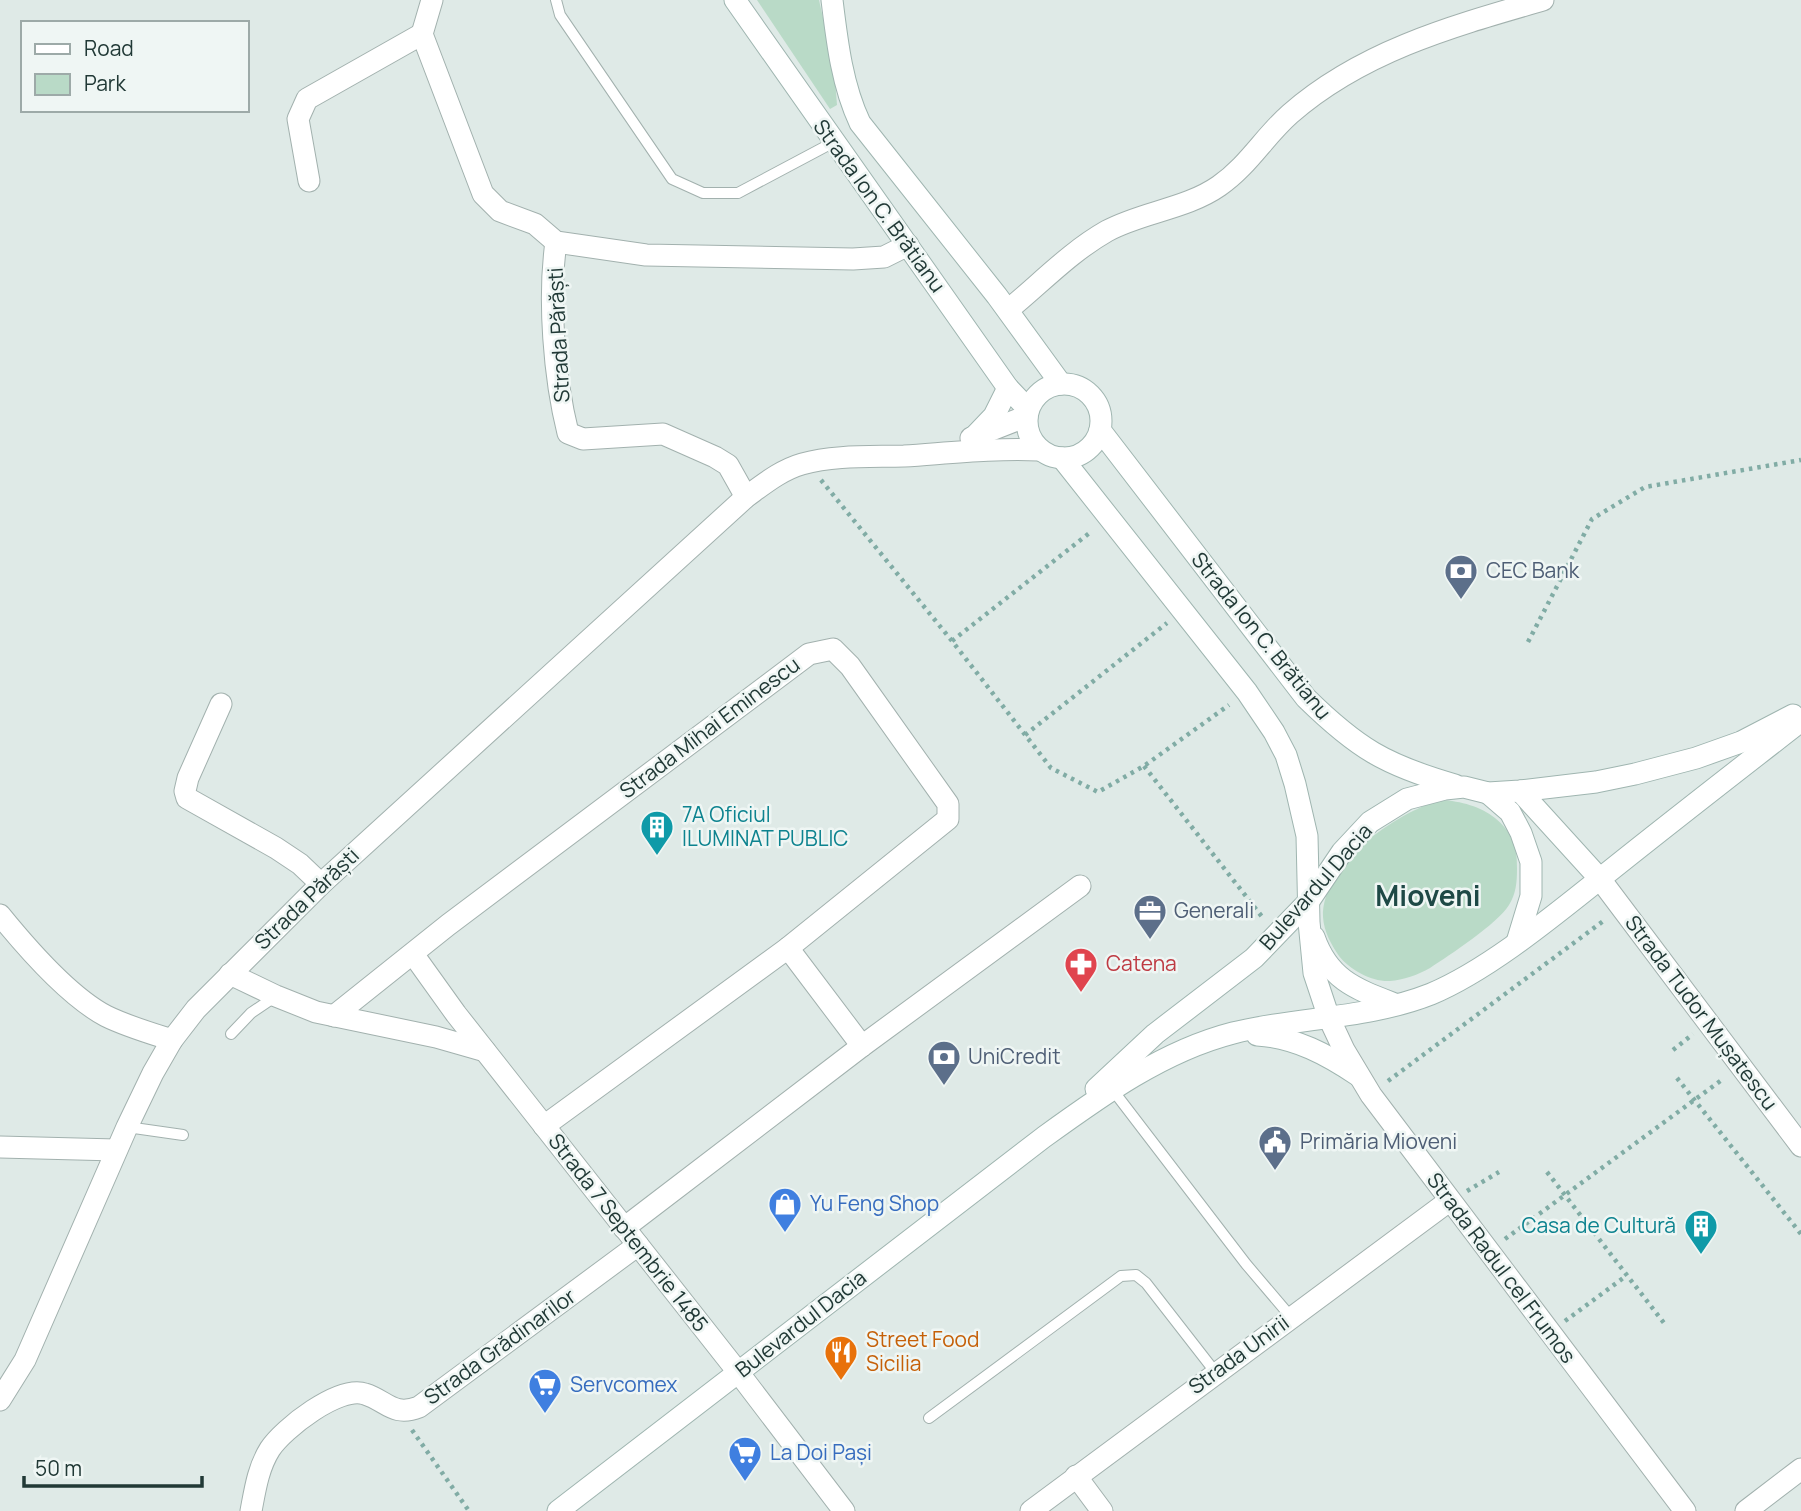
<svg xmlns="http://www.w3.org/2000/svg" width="1801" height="1511" viewBox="0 0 1801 1511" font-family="Manrope,sans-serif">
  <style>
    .green { fill: #b9dac7 }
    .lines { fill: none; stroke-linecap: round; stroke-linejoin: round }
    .service-casing { stroke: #a2b1ae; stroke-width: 12 }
    .minor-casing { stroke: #a2b1ae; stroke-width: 23 }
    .tertiary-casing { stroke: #a2b1ae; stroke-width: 23 }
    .secondary-casing { stroke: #9fb5b0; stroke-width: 23 }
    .path { stroke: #81aca5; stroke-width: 4.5; stroke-dasharray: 3.5 5; stroke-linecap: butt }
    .service { stroke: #fff; stroke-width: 10 }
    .minor { stroke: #fff; stroke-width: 21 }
    .tertiary { stroke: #fff; stroke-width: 21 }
    .secondary { stroke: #fff; stroke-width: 21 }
    .labels { text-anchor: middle; stroke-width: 5; stroke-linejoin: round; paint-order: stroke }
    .street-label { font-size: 21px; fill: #213936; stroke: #eff6f4 }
    .service-label { font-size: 21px; fill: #4e5e75; stroke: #eff6f4; text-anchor: start }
    .culture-label { font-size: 21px; fill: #0d838f; stroke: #eff6f4; text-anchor: start }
    .health-label { font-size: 21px; fill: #be3a42; stroke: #eff6f4; text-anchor: start }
    .shop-label { font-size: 21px; fill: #366cbe; stroke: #eff6f4; text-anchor: start }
    .food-label { font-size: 21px; fill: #c56008; stroke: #eff6f4; text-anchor: start }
    .district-label { font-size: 28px; font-weight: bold; fill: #1e4946; stroke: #eff6f4 }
  </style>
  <rect width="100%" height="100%" fill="#dfeae7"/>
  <g class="green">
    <path d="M757,0h62l15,68 3,37 -7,4z"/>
    <path d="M1441,800c40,2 79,23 76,69 0,13 -1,25 -8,36 -12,19 -59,50 -79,63 -12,7 -27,12 -40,13 -18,1 -40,-11 -51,-25 -8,-12 -15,-24 -16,-39 -1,-53 72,-104 118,-117z"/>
  </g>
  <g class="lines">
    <defs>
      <g id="service">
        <path d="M556,0l4,15 112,164 31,14h35l96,-51"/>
        <path d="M231,1034l20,-21 25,-17"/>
        <path d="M1112,1089l134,175 45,53"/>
        <path d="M127,1127l56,8"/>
        <path d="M929,1418l192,-142 15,-1 10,8 70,90"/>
      </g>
      <g id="minor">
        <path d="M432,0l-10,34 61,160 17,17 35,13 21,18 90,13 207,4 31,-2 24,-12"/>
        <path d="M309,181l-11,-62 9,-20 115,-65"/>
        <path d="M556,242c-8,57 -2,135 12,191l15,6 80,-5 52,23 13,8 18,32"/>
        <path d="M1008,310c32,-26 62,-58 99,-79 35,-19 79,-22 112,-45 29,-20 45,-49 71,-72 72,-63 163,-88 253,-114"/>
        <path d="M221,704l-33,74 -3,13 2,7 89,50 24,16 21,20"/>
        <path d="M0,915c26,32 70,82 106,101 20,10 44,17 66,24"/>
        <path d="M788,948l74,98"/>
        <path d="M413,954l43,60 282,358 106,139"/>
        <path d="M230,974l46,22 40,16 120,25 49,14"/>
        <path d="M334,1016l114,-91 361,-271 24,-5 17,17 98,138v15l-160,129 -244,178"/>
        <path d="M0,1147l116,3"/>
        <path d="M624,1228l238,-182 218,-160"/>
        <path d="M1076,1476l26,35"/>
        <path d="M251,1511c4,-21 7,-43 19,-62 13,-20 69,-64 95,-55 22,7 28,23 54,13l219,-162"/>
        <path d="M1031,1511l418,-310"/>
      </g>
      <g id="tertiary">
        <path d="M971,438l56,-22"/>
        <path d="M1600,879l201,267"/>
        <path d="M1329,1018l15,32 27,45 314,416"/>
        <path d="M0,1400l25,-40 102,-233 26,-54 19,-33 24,-31 125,-125 425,-387c18,-13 35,-27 56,-33 32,-9 69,-7 102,-8 46,-3 90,-8 135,-6"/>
        <path d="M1746,1511l55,-42"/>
      </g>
      <g id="secondary">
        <path d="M735,0l273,388 20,21"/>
        <path d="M832,0c5,41 10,85 28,123l137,173 64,88"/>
        <circle cx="1064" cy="421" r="37"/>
        <path d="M1100,430l206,268c51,50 79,67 149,87"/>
        <path d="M973,438l21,-22 14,-28"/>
        <path d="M1062,458l185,234 27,40 12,23 9,29 12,52 2,86 5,51 15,45"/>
        <path d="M1520,791l80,88"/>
        <path d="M1488,793l22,19 11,21 10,29v34l-14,46"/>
        <path d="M1314,937c15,43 42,52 81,67"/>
        <path d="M1257,1035c38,2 71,20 102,41"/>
        <path d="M1096,1089l59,-55 99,-76 55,-57 33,-49 28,-30 37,-23 38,-10 19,-2 24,6 32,-2 76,-9 39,-8 61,-16 45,-16 52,-27"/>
        <path d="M558,1511l486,-374c58,-42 119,-86 189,-104 65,-16 135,-14 198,-39 57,-24 121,-77 170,-116 66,-53 133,-105 200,-157"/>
      </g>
    </defs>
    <use href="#service" class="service-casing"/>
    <use href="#minor" class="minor-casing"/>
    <use href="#tertiary" class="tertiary-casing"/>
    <use href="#secondary" class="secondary-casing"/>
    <g class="path">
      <path d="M821,480l131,161 99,127 47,24 46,-26 85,-61"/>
      <path d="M952,641l140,-110"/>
      <path d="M1528,642l64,-123 53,-32 156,-27"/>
      <path d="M1025,735l142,-112"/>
      <path d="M1144,766l119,152"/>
      <path d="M1673,1050l20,-16"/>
      <path d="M1677,1078l124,156"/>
      <path d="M1388,1081l218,-162"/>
      <path d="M1547,1172l117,151"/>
      <path d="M1467,1191l32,-19"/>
      <path d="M1505,1239l218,-160"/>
      <path d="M1565,1321l61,-45"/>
      <path d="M412,1430l57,81"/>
    </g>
    <use href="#service" class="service"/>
    <use href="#minor" class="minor"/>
    <use href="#tertiary" class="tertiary"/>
    <use href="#secondary" class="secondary"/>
  </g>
  <defs>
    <symbol id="bank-pin" viewBox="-11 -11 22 30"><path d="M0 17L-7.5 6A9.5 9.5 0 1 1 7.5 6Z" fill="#5c6f8a" stroke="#eff6f4"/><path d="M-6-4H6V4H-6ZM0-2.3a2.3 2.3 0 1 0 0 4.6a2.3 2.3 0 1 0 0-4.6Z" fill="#fff"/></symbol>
    <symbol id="building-pin" viewBox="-11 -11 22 30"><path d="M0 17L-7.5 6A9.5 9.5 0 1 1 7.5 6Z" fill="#0f9aa8" stroke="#eff6f4"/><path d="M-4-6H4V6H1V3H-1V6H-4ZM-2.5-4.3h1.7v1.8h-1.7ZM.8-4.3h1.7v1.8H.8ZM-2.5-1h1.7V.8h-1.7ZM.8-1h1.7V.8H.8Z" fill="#fff"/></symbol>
    <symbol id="office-pin" viewBox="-11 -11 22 30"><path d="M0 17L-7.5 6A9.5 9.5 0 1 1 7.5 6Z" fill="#5c6f8a" stroke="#eff6f4"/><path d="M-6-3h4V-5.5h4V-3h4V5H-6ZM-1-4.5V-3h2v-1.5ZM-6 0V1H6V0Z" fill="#fff"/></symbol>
    <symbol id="pharmacy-pin" viewBox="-11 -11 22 30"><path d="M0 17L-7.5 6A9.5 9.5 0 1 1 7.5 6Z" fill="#e0444e" stroke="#eff6f4"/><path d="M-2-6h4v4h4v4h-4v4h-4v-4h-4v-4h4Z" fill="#fff"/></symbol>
    <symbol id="civic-pin" viewBox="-11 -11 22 30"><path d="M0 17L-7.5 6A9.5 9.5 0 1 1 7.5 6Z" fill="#5c6f8a" stroke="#eff6f4"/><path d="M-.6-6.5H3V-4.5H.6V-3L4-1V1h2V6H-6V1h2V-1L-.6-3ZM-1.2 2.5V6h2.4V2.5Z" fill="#fff"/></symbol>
    <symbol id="shop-pin" viewBox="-11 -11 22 30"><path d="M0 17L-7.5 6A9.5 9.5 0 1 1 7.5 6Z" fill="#3f7fe0" stroke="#eff6f4"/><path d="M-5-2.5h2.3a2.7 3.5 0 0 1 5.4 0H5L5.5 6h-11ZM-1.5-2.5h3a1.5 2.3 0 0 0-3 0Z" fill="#fff"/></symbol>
    <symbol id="restaurant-pin" viewBox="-11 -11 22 30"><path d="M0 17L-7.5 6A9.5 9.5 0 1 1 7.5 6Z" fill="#e8710a" stroke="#eff6f4"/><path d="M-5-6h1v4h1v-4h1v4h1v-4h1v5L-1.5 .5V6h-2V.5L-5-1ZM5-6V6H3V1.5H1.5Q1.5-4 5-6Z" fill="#fff"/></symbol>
    <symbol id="supermarket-pin" viewBox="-11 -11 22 30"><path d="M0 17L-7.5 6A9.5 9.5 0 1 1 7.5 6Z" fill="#3f7fe0" stroke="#eff6f4"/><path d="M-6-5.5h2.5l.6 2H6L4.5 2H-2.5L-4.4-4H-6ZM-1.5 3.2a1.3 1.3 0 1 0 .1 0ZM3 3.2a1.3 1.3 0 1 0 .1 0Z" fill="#fff"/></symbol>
  </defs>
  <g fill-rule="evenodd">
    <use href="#bank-pin" x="1442" y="552" width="38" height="52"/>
    <use href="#building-pin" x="638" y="808" width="38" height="52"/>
    <use href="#office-pin" x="1131" y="892" width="38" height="52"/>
    <use href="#pharmacy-pin" x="1062" y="945" width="38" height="52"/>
    <use href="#bank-pin" x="925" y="1038" width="38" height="52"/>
    <use href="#civic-pin" x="1256" y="1123" width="38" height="52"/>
    <use href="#shop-pin" x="766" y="1185" width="38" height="52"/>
    <use href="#building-pin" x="1682" y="1207" width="38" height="52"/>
    <use href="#restaurant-pin" x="822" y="1333" width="38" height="52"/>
    <use href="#supermarket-pin" x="526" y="1366" width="38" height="52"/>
    <use href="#supermarket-pin" x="726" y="1434" width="38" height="52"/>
  </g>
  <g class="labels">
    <g class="street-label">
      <text transform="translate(879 206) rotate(54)" y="7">Strada Ion C. Brătianu</text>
      <text transform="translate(559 335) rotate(-93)" y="7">Strada Părăști</text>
      <text transform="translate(1261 636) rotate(51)" y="7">Strada Ion C. Brătianu</text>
      <text transform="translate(710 728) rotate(-37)" y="7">Strada Mihai Eminescu</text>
      <text transform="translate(1316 887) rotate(-49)" y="7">Bulevardul Dacia</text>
      <text transform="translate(307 899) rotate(-44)" y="7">Strada Părăști</text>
      <text transform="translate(1701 1013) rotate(53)" y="7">Strada Tudor Mușatescu</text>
      <text transform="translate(628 1233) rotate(52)" y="7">Strada 7 Septembrie 1485</text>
      <text transform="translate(1501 1268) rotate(53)" y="7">Strada Radul cel Frumos</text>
      <text transform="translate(801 1324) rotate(-38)" y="7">Bulevardul Dacia</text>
      <text transform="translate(500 1347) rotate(-36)" y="7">Strada Grădinarilor</text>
      <text transform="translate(1239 1355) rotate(-36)" y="7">Strada Unirii</text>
    </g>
    <g class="service-label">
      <text x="1486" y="578">CEC Bank</text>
      <text x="1174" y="918">Generali</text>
      <text x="968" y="1064">UniCredit</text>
      <text x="1300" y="1149">Primăria Mioveni</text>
    </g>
    <g class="culture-label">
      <text x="682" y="822">7A Oficiul<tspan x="682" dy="24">ILUMINAT PUBLIC</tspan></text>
      <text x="1676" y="1233" text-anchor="end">Casa de Cultură</text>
    </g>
    <g class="health-label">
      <text x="1106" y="971">Catena</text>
    </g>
    <g class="shop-label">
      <text x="810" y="1211">Yu Feng Shop</text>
      <text x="570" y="1392">Servcomex</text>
      <text x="770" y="1460">La Doi Pași</text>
    </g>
    <g class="food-label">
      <text x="866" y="1347">Street Food<tspan x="866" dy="24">Sicilia</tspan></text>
    </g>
    <g class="district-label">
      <text x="1428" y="906">Mioveni</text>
    </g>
  </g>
  <rect x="21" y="21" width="228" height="91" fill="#eff6f4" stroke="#9daaa8" stroke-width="2"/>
  <rect x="35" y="44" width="35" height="10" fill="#ffffff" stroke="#9daaa8" stroke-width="2"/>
  <text x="84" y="56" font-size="21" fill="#213936">Road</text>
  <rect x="35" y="74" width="35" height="21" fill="#b9dac7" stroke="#9daaa8" stroke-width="2"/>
  <text x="84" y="91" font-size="21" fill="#213936">Park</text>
  <path d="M24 1476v10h178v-10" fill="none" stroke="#213936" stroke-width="3.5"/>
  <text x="35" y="1476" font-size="21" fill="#213936" stroke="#eff6f4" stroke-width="5" paint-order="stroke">50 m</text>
</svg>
